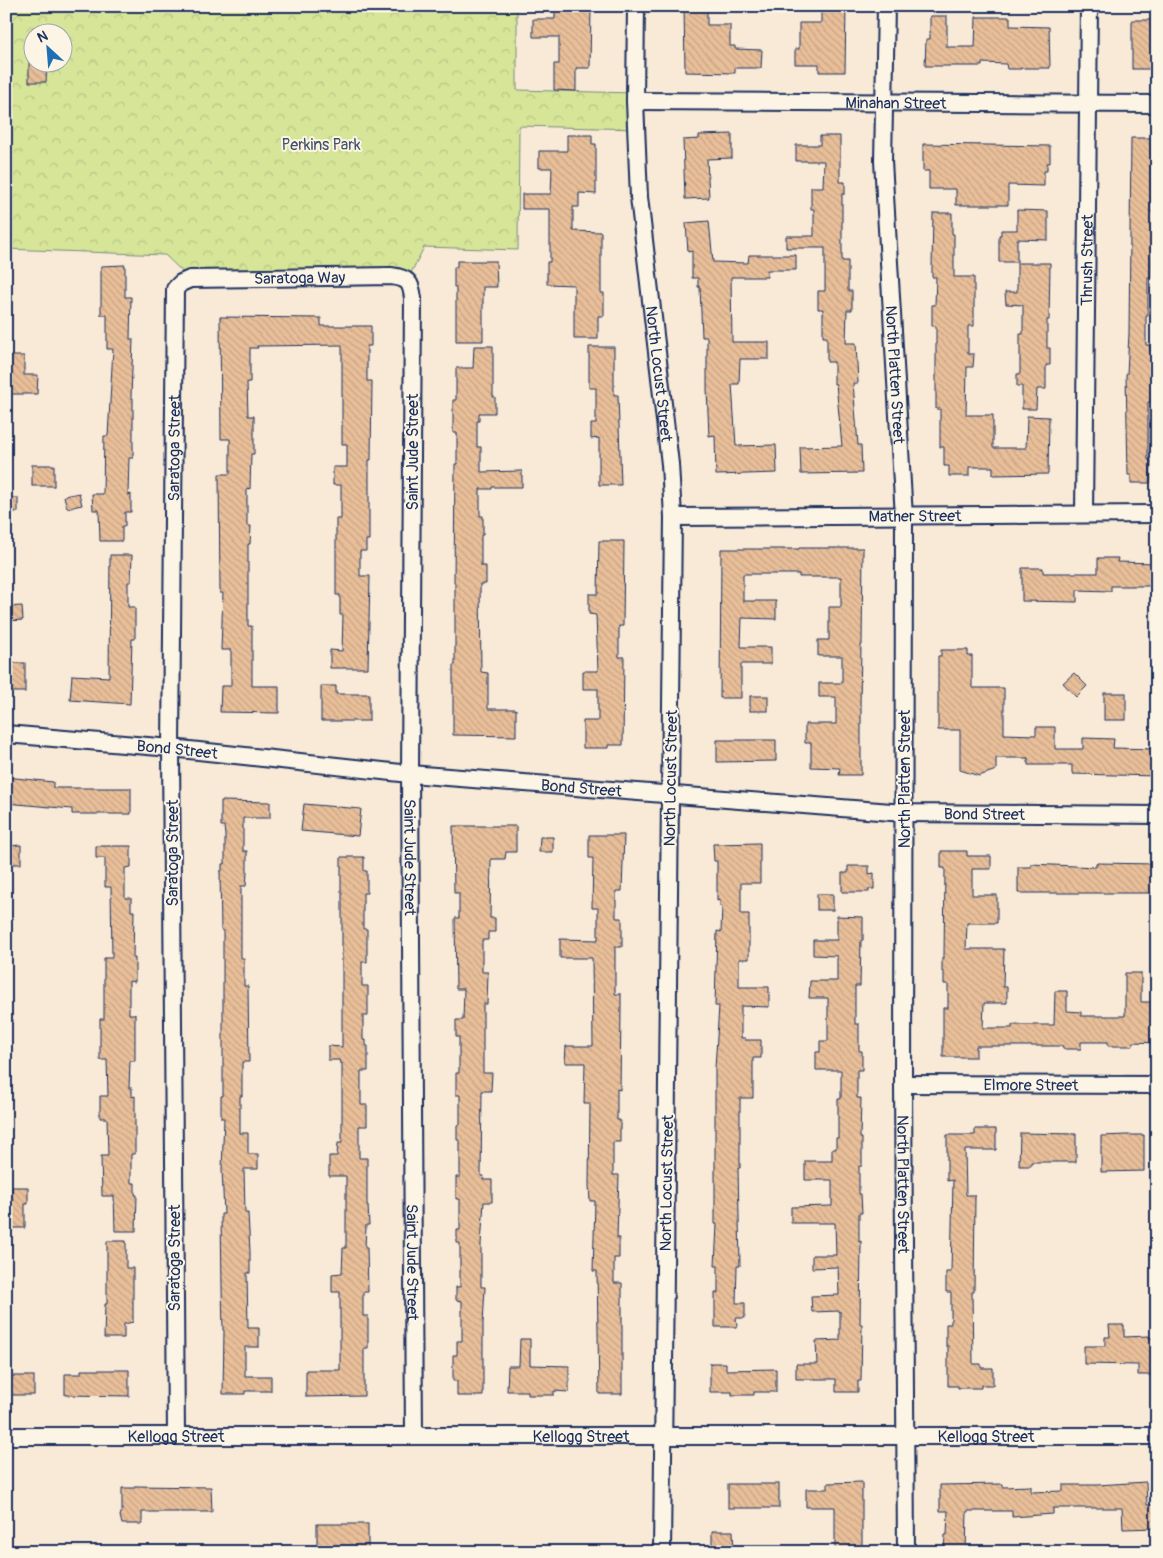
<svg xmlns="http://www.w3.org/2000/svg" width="1163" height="1558" viewBox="0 0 1163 1558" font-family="Pangolin,sans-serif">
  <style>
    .park { fill: url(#park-crowns); stroke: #798a7b; fill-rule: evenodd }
    .building { fill: url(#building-back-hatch); stroke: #1b2f5e }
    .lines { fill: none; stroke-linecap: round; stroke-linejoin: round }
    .minor-casing { stroke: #1b2f5e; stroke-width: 20 }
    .minor { stroke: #fcf5e5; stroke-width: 16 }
    .labels { text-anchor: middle; stroke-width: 4; stroke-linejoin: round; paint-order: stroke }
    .street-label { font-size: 16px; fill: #1b2f5e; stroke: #fcf5e5 }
    .park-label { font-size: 16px; fill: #41536a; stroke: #fcf5e5 }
  </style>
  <defs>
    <pattern id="park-crowns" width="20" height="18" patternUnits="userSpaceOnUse" patternTransform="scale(1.25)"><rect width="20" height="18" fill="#d7e598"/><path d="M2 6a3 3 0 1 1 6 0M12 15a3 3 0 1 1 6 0" fill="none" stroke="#b8c585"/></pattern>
    <pattern id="building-back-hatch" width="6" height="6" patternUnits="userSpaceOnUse" patternTransform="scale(1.25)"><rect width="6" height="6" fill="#e9bf99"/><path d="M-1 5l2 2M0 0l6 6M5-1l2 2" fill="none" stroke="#c7a486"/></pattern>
  </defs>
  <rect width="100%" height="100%" fill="#f8ead6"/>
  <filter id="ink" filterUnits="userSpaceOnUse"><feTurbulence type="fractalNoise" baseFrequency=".02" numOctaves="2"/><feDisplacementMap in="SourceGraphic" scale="10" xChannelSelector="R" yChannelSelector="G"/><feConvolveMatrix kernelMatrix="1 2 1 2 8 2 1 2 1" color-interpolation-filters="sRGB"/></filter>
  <g filter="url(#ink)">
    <path class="park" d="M6,6h511v84l118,3 2,36 -118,-3 -1,124 -94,-3 -17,34 -217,-2 -25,-24 -159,-6zM32,32h30v30h-30z"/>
    <g class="building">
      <path d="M555,6h36l-1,62h-14v23l-22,-1v-26h5v-27h-26v-18h22z"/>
      <path d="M684,6h23v19h23v21h5v3l27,1 -1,18h-26v5l-50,-1z"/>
      <path d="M821,6h25l-1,66h-26v-8h-24v-15h4v-26h22z"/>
      <path d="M930,16h17v31h28l1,-30h34v9l39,1 1,41h-29v1h-14l-1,-5 -24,-1v3h-57l1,-27h4z"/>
      <rect x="1132" y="20" width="22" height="49"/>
      <path d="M29,62h18l-1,20h-17z"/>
      <path d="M732,134v24l-25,1 2,39 -24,1 -2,-59 16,-1v-4z"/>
      <path d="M567,135h25v9h4v50l-17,-1v14h-6v24l28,1v61h3v23h-6v23h-24v-54l-27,-1v-22h3v-53h-28v-15h29l1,-26h-13v-17h28z"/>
      <path d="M820,136h20v46h5v12h-3v67h6v30h4v19h-5l-1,33h10l2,40h-5l5,62h3l1,28 -61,1 -1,-27 42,-1 -6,-62h-2v-22h-7v-25h-4v-28h-5v-18h7v-43h-39v-12h28v-27h-3v-22h12l1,-26h-28v-16h24z"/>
      <path d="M1131,138h20v74h5l-1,35 -3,-1 -1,32h-3v38h-2v29h4v6h6l-1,12h-3l-1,39h-3v58h3l-1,23h-19v-8h-3l-2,-101h1l2,-41z"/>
      <path d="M923,144l127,2v17h-3v8h-3v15l-36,-1v20h-52v-16h-27v-18h-6z"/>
      <path d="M1017,210l31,1v29l-31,-1v23h-18v-27h2v-5h16z"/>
      <path d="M933,213h19v21h2v43h20v49h-6v28h6l-1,13h-6l-1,48h27v33h33l1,-32 22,1 -1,57 -55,1v-8h-24v9h-20v-10h-5v-19h-4v-38h-4v-83h-4v-21h3l1,-28h-4v-9z"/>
      <path d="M709,221l4,41 35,1 1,-8h47v15h-29v7h-36l1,65h37v17h-29l-1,25h-7l4,62 40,-1 1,28 -61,2 -1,-40 -6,1 -2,-47v-52h-5l-2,-50h-2v-9h-6v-27l-4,1 -2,-29z"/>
      <path d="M457,261h39l1,26h-14v54h-27v-54h-2v-20h3z"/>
      <path d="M1017,263h33l-1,57h-2v28h3v17h-4v24h-9l-1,20h-14v-23h-5v-12h3v-40h3v-29l-17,-1 -1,-12h12z"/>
      <path d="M125,265v32h6l-1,42h3l-2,59h2v60h-4l-1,37 3,-1v18h-6v14h-3v15h-22l-1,-31h-6l-1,-16h11l1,-58h4l5,-87h-6v-34h-6v-49z"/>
      <path d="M220,317l101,1v8h50v20h-4v35h5l-1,79h-2v80h-3v11h-6v25h10l-2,92h-38v-18l12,1 1,-36h-3v-20h-4v-76h5v-34h-8v-18h14v-23h-5v-99l-85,1 1,2h-8v34h-3l1,34h6v38h-3l-1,35 -3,-1v38h4l-1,18h-2v82h4v60h27v27l-59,-1 1,-26h10v-36h-10l2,-57h-3l-1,-119h11v-35h-9z"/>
      <path d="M474,346h19v51h2v16h-16v8h-2v26h4v25l41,-1v16h-30v2h-12v27h3v19h-2v31h5v18h-6l1,88 7,1v36h28v27l-63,-1v-70h2v-82h-1l1,-119h2v-31h-4v-33h3v-32h17z"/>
      <path d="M589,347h25v48h4l3,90h-22v-47l-8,1v-15h5v-36h-7z"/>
      <path d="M6,356h18v19h14l-1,19h-31z"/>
      <rect x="32" y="465" width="22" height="21"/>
      <path d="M79,493l3,12 -15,3 -3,-12z"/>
      <rect x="6" y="498" width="12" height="14"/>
      <path d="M599,541h25l-1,85h-4v31h5l-1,88h-15v3h-25v-27h15v-32h-15v-18h15l-2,-56 -7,-1v-20h9z"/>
      <path d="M799,548h64l-1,97h-1l-1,61h1v69h-22l1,-7 -29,-1v-24h-6v-19h31v-27h-17v-14h23v-27h-24v-16h11v-33h12v-30h-42v-3h-56v27h33v18l-34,-1 -1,29h30v17h-30v34h-21l1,-149h78z"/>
      <path d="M110,555h22l-1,27h-3v25h7v32h-3l-2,65 -60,-4 2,-25 37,2z"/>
      <path d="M1098,558h20l-1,4 40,1v20h-6v3h-40v5l-34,-1v12l-55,-1v-33h21v5h55z"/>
      <path d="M22,606l1,14 -17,1v-14z"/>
      <path d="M941,650h27v6h4v32h32v46l32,1v-8h19v22h28v-11l31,1 -1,9 44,1v27l-85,-2v-9h-44v-7h-32v12l-17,6 -19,-6v-40h-22v-74h3z"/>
      <rect x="6" y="663" width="19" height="29"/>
      <path d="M1074,673l13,13 -11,11 -13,-14z"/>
      <path d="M321,686h15v8h33v27h-48z"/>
      <rect x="1104" y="693" width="22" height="27"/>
      <rect x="750" y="696" width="18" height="15"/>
      <path d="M717,740h59v21l-59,1z"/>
      <path d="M6,777l47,5v6h78v26h-59v-5l-66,-6z"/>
      <path d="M221,801l49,1v16h-27v33h4v22l-1,13h-5v72h3v28h4l1,76h-7v34h-2v37h8v21h10v15h-14l1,44h3l2,39v21h-3l1,55h11v19h-14v29h26v15h-26v3h-22l1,-64h-1l-1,-41 -1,-75h3l-2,-45 2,-51h-3v-22h2v-165l-2,-1 -1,-59h2v-7h3v-29l-1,-9h-3z"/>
      <path d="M304,804l57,5 -3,27 -57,-5z"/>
      <path d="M453,826h63v26h-10l-1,7h-14l-1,59h5v14h-7v8h-6v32h6l-1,32h-4v69h9l-1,18h-9l-1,85h3l-1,4h9v22h-8l-3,42v43h4l-2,37v72h-26v-15h-4v-26h4v-14h5v-40l-6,-1v-13h4v-44h-3v-13h3v-31h-4v-22h4v-37h-3v-15h3v-30h-4v-22h3v-36h-3v-17h7l1,-31h-8l-1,-71h4v-25h-5z"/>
      <path d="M589,835h35l-2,56h-6v27h6v29h-7v47h6v16l-1,80 -3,-1v31h3v22h-7v33h6l-2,63h2v20h-5v25h8v111h-23l-2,-123h-4l2,-70h-5l-1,-16 1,-82h-6l1,-40h-20l1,-17h27l-1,-88h-32v-19l38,1v-32h-6l1,-50h-4z"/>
      <path d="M540,837h13v15h-14z"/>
      <path d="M760,843v40h-19v31h8v45h-10v28h30v20l-28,-1v32h4v2h16v18h-8v40h-13v70h-2l2,98h-3l-1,37h9v15h-9l1,9h-22v-34h3v-27h-3l2,-42h-2v-156l4,-62h-4l1,-39 1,-36 4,1 1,-26h-2v-6l-3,1v-40h-3l-1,-17z"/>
      <path d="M21,845v19h-15v-18z"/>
      <path d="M96,846h35v21l-6,1v30h6v13h3l-1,47h2v24l-6,-1v33h6v47h-5l-1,27h3v9l3,-1v58h-4v29h4v12h2l-1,36h-21l-1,-35h-12l-1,-40h7l-1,-38h-7v-22h8l-1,-36h-7v-41h4v-61h8l-1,-71h-6v-29h-9z"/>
      <path d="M941,851h26v5h24v13h-19v26h25v28h-30l-1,26h38l-1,38h4v16h-23l-1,25h29v-3h42l1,-34h12v20l14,1v4h44v-43h16v29h16v41l-24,-1v4h-25v-4h-27v7h-18v-3h-87v11h-33v-49h5v-24h-4v-12h-2v-15h2l1,-89h-4z"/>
      <path d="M341,857h23v14h3v22h-4v36h4v33h-5v24h6v30h-5v24h3v6h2v25h-7v34h6v21h-8v32h8v47h1l1,20h-3l-1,23h2l1,44h-5v24h5v32h-4v48l-58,1v-27h34v-78h-8v-18l10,-1 1,-25h3v-72h-17v-20h8l1,-13h4v-80h-2l-1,-3h-11v-14l14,1v-155h-1z"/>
      <path d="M1096,863l61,1v29h-139v-26h13v-3l65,3z"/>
      <path d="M848,866h21v8l5,-1v16h-5v3h-27v-19h6z"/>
      <rect x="817" y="894" width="16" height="16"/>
      <path d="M837,916l26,1v23h-2l-1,46h-5v38h4v27h3v19h-5v28h4l-1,40h2v28h-3v28h2l1,19h-3v29l2,-1 -1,83h2l-1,57h-3v11h-22v-13h-40v-15h21l-1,-23 24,-1v-29l-28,1 -1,-16 28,-1 -1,-28 -26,1v-13h24l-1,-32h-44v-16l41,-1v-26h-27v-19h27v-12h4v-11h2v-39h3v-29h-25v-18h4v-11h8v-43h-19l1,-17h27v-25l-24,-1v-15h24z"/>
      <path d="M975,1129h21v21h-31l1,45h9l-1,97h-2l1,72h8v4h12v17h-12v3h-23v-2h-10v-40h-2v-22h5v-32h-5v-20h5l2,-92 -6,1v-46h28z"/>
      <path d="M1020,1133l56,1v28h-45v4h-12z"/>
      <path d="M1126,1135h18v36l-43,1v-36z"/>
      <path d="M12,1187h16v17h-3v24h-19v-18h6z"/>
      <path d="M107,1241h19v27h7v54l-9,2v14h-20l1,-34h2z"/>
      <path d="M1109,1325h15v12l25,-1v2h8v37h-19v-10l-54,-1v-18h21v-9h5z"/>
      <path d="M520,1339h10v26l39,1v26l-15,-1v4h-26v-4h-21l1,-25h11z"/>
      <path d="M710,1363h16v7l50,-1v23h-22v3h-22v-3h-22z"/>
      <path d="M81,1370h48v26l-64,-1v-21h16z"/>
      <rect x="6" y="1376" width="28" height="19"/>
      <path d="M862,1482v70h-27v-45h-29v-18h22v-6z"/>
      <path d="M1146,1482l1,23h10v23l-34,1 -1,-21h-69v6l-41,3v-6h-45l-1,41h-22l1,-17h2l1,-24h-8v-26l63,-1v3l28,-1v6l32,-1v-6h34z"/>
      <rect x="728" y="1484" width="51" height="24"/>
      <path d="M135,1486l76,1 1,25h-70v12h-20l-2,-8 2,-6v-22h13z"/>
      <rect x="317" y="1524" width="51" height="28"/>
      <path d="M712,1531h21l1,21h-22z"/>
    </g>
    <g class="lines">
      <defs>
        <g id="minor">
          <path id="s1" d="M636,6l-1,95 4,96 31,267 3,53 -11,1035"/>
          <path id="s2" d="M886,6l-3,155 21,356 -1,567 3,468"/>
          <path id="s3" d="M635,101l522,3"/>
          <path id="s4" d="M1084,514l5,-508"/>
          <path id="s5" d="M673,517l484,-3"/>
          <path id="s6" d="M6,734l165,14 239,26 494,39 253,2"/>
          <path id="s7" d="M903,1084l254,1"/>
          <path id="s8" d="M6,1436h1151"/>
          <path id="s9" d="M176,1436l-5,-688 4,-459 6,-6 9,-4 201,-3c17,2 20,6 22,22l-3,476 4,662"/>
        </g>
      </defs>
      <use href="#minor" class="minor-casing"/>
      <use href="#minor" class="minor"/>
    </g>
  </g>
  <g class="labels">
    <g class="street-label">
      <text dy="6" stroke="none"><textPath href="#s3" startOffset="261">Minahan Street</textPath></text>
      <text dy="6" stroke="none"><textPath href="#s4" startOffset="254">Thrush Street</textPath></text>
      <text dy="6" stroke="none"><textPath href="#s9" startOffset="1275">Saratoga Way</textPath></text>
      <text dy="6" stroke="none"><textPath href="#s1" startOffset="369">North Locust Street</textPath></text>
      <text dy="6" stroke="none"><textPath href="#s2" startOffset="369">North Platten Street</textPath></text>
      <text dy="6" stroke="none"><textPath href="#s9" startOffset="988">Saratoga Street</textPath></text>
      <text transform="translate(412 452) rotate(-90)" y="6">Saint Jude Street</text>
      <text dy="6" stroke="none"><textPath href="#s5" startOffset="242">Mather Street</textPath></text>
      <text dy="6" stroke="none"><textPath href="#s6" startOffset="172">Bond Street</textPath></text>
      <text transform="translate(670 778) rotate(-89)" y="6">North Locust Street</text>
      <text transform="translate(904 779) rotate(-90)" y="6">North Platten Street</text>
      <text dy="6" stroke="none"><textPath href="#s6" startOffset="578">Bond Street</textPath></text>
      <text dy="6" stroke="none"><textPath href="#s6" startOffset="982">Bond Street</textPath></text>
      <text transform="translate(172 853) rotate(-90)" y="6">Saratoga Street</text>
      <text dy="6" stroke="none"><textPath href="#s9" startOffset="1961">Saint Jude Street</textPath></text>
      <text dy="6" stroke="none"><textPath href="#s7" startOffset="128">Elmore Street</textPath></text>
      <text transform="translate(666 1183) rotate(-89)" y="6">North Locust Street</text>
      <text dy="6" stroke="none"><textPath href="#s2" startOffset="1179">North Platten Street</textPath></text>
      <text transform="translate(174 1258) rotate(-90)" y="6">Saratoga Street</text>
      <text dy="6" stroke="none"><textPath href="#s9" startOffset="2366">Saint Jude Street</textPath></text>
      <text dy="6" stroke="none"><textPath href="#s8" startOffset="980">Kellogg Street</textPath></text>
      <text dy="6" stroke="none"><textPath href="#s8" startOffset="170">Kellogg Street</textPath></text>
      <text dy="6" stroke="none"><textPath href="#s8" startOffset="575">Kellogg Street</textPath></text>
    </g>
    <g class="park-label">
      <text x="321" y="150">Perkins Park</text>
    </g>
  </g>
  <rect width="1163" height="1558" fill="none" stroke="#fcf5e5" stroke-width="25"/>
  <rect x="12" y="12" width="1138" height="1533" fill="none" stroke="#1b2f5e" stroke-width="2" filter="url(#ink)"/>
  <g transform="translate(48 48) rotate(334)"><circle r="24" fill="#fcf5e5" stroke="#a2a6af"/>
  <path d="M0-4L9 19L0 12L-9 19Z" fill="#1f6fb2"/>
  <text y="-8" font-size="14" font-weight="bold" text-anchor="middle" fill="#1b2f5e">N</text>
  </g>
</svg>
